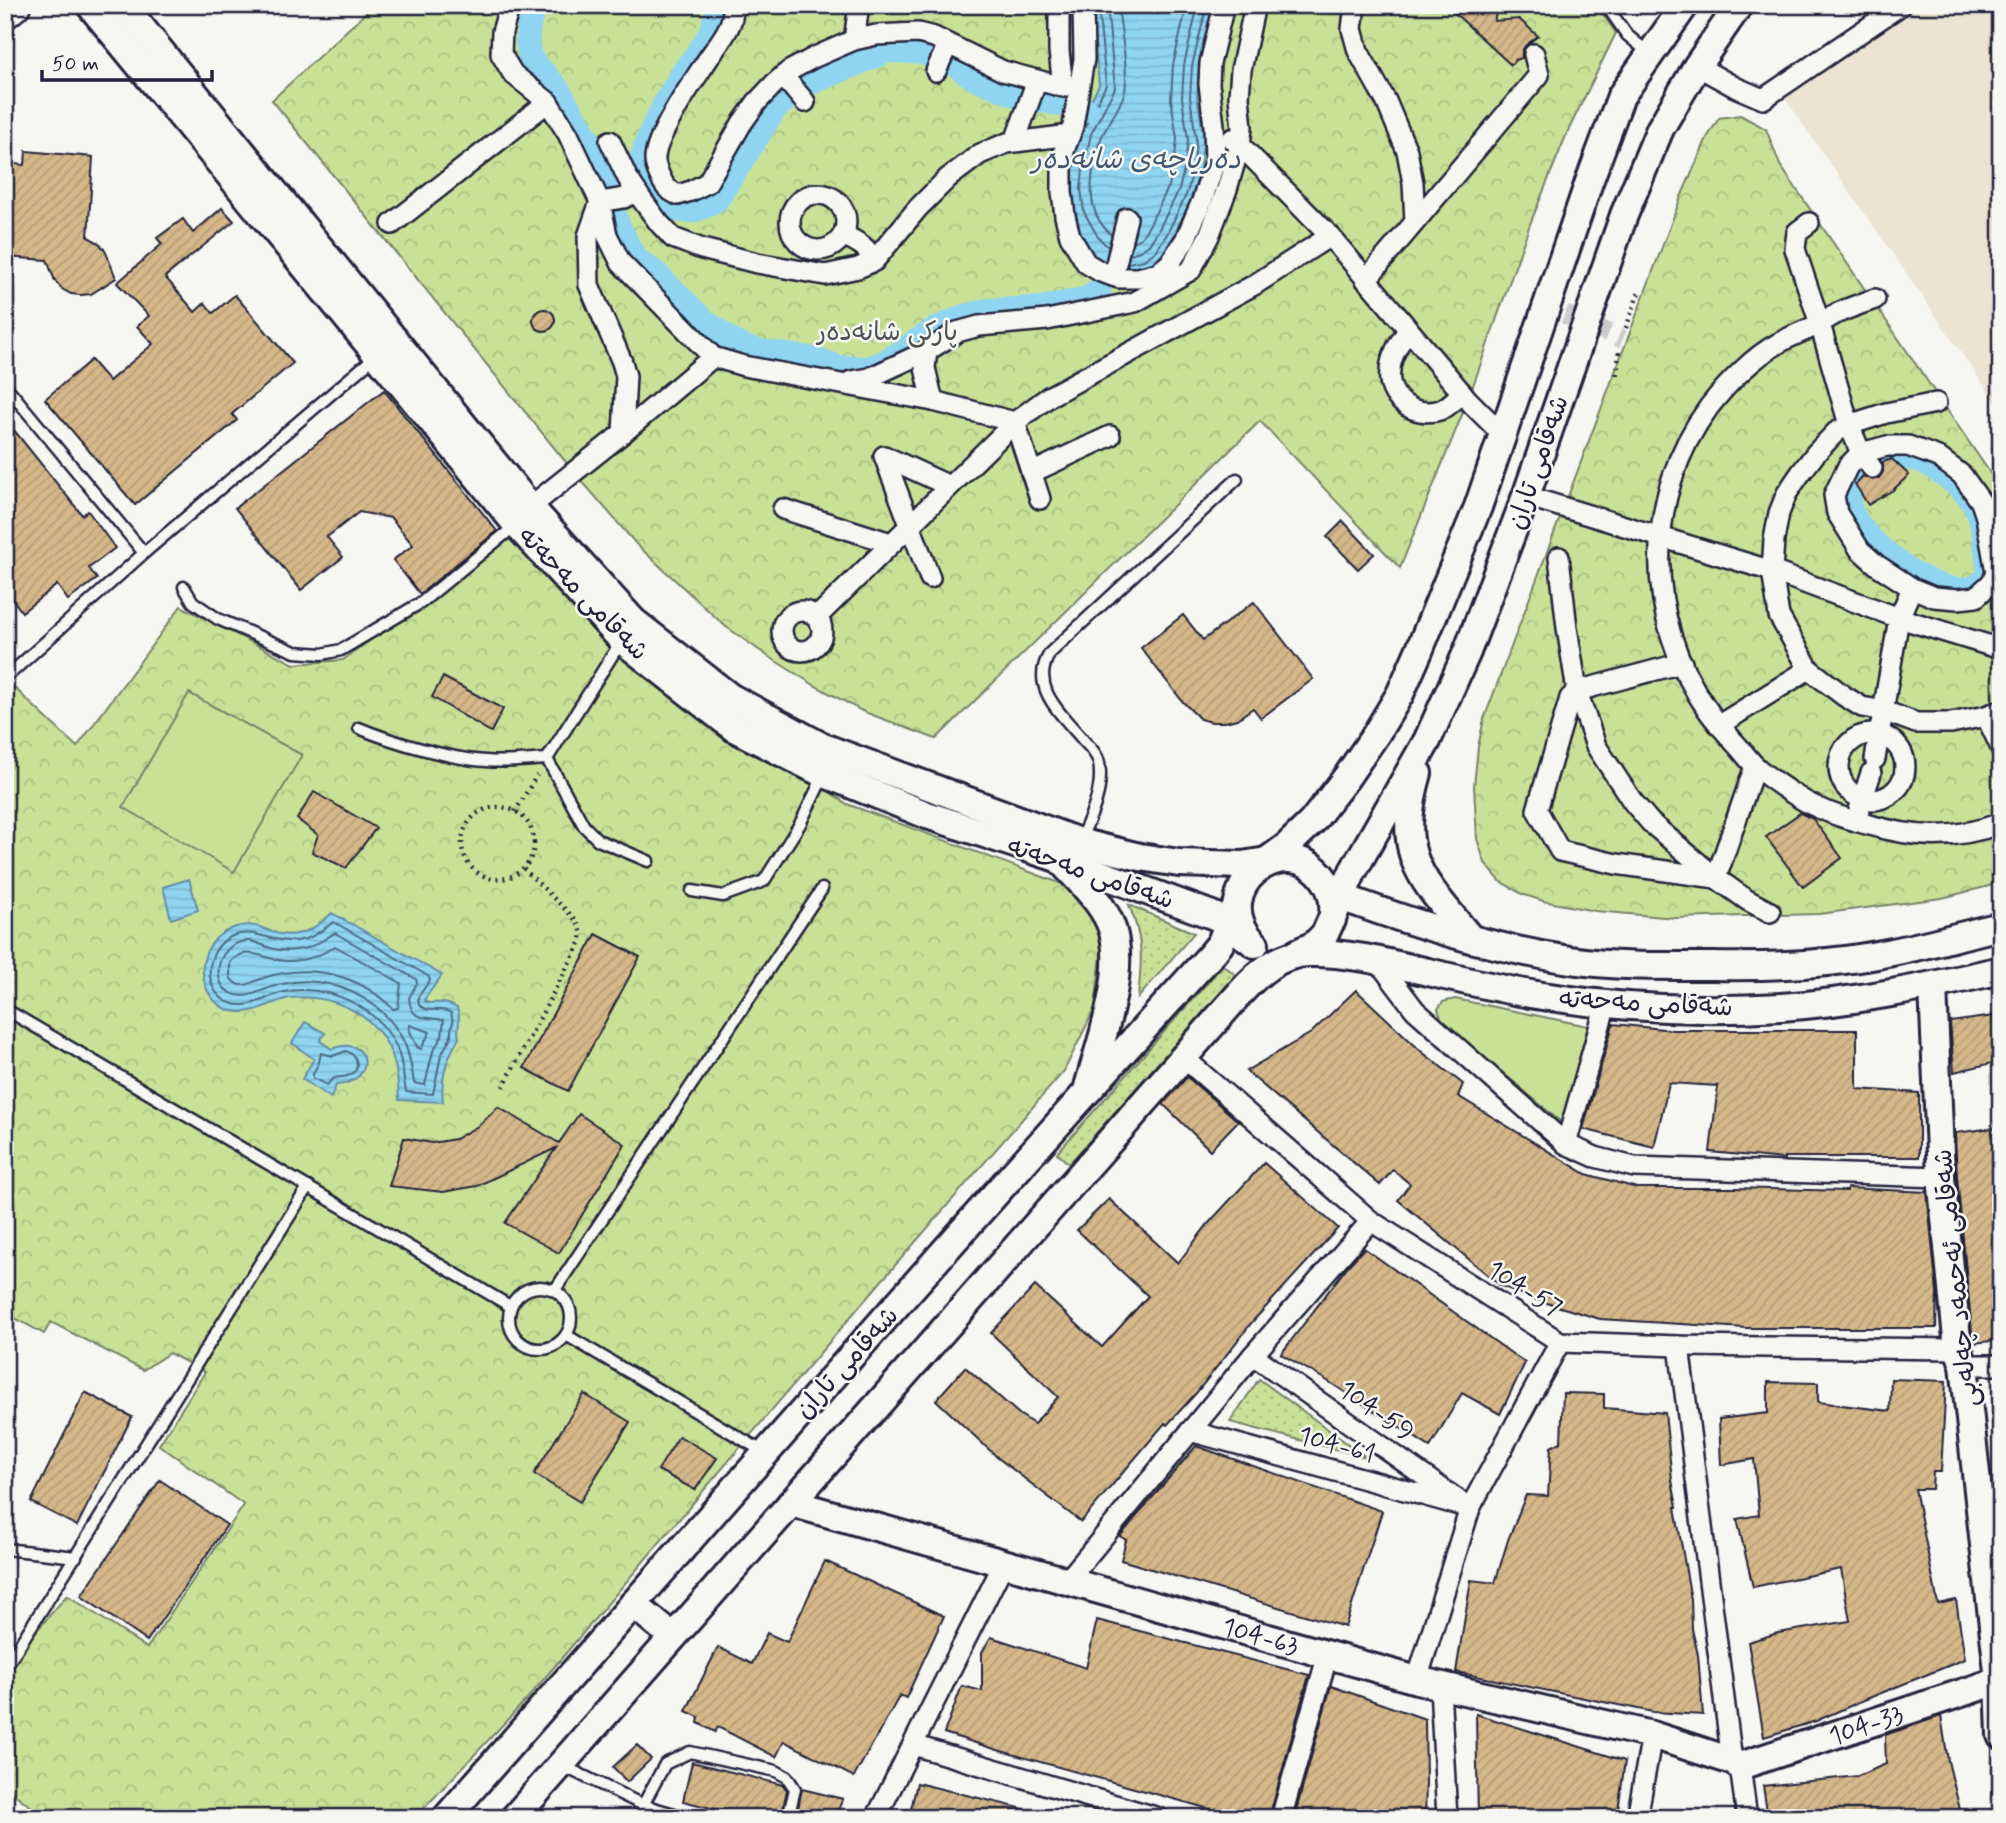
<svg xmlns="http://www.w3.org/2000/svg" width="2006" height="1823" viewBox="0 0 2006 1823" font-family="Mynerve,'Playpen Sans Arabic',sans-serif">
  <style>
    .built { fill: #ece3d2 }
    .grass { fill: url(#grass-dots); stroke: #768269; stroke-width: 2 }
    .park { fill: url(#park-crowns); stroke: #768269; stroke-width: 2 }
    .garden { fill: #c9e197; stroke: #768269; stroke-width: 2 }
    .water { fill: url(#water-rules); stroke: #638da8; stroke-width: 2 }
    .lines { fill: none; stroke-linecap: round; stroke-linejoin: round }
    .shore { stroke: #4e6a84; stroke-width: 2 }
    .canal { stroke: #8fd5f1; stroke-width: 24 }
    .building { fill: url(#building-hatch); stroke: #22223b; stroke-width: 2 }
    .street-tunnel { stroke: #cccccd; stroke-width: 19; stroke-dasharray: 19 10; stroke-linecap: butt }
    .lane-casing { stroke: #22223b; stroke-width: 15 }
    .street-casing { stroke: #22223b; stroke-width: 24 }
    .secondary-casing { stroke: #22223b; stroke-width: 32 }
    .primary-casing { stroke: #22223b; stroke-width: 35 }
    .path { stroke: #22223b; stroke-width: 4.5; stroke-dasharray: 2 5; stroke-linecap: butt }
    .lane { stroke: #f6f6f2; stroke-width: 10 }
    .street { stroke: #f6f6f2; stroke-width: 19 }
    .secondary { stroke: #f6f6f2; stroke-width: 26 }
    .primary { stroke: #f6f6f2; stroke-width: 30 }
    .labels { text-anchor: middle; stroke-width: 5; stroke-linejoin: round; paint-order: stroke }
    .park-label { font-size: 26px; fill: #4c5252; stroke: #f6f6f2 }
    .street-label { font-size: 26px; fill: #22223b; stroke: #f6f6f2 }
    .water-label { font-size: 28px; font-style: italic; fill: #435872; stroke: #f6f6f2 }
  </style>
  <defs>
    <pattern id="grass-dots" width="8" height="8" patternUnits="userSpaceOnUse" patternTransform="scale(1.75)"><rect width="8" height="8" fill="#c9e197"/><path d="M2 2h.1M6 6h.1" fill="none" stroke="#acc183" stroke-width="1.8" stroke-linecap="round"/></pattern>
    <pattern id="park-crowns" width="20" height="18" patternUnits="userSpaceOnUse" patternTransform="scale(1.75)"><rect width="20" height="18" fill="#c9e197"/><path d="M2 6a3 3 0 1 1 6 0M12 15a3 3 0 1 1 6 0" fill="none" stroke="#acc183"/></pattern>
    <pattern id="water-rules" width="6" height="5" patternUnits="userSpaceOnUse" patternTransform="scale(1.75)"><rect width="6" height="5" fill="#8fd5f1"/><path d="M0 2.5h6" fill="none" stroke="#7bb7d0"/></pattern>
    <pattern id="building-hatch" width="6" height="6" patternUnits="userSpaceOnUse" patternTransform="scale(1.75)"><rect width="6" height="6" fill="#d5b889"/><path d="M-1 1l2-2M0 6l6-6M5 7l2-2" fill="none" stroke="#b79e77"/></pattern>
  </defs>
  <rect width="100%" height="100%" fill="#f6f6f2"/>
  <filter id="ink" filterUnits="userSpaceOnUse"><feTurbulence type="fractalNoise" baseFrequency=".0143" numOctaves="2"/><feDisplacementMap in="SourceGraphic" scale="14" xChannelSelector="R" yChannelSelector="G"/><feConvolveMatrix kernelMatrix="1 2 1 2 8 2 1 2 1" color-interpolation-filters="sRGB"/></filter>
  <g filter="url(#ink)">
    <path class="built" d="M1916,5h85v405l-217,-313z"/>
    <g class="grass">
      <path d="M1129,905l65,28 -56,65c4,-38 6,-57 -9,-93z"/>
      <path d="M1223,965l13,10 -167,189 -12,-11z"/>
      <path d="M1259,1379l107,78 -136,-35z"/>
    </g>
    <g class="park">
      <path d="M374,5h1222l20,28 -49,100 -37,91 -62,176 -68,168 -140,-147 -324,318 -74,-28 -48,-26 -48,-30 -41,-29 -88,-81 -68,-79 -297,-366z"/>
      <path d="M1740,115l26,14 14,36 221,324v394l-59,15 -123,16 -144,4 -80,-7 -52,-10 -21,-7 -22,-13 -15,-18 -8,-24 -3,-53 4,-39 6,-28 197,-522 26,-59 12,-20z"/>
      <path d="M511,538l123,119 213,147 218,81 19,11 9,12 9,37 -7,63 -31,63 -205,236 -332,392 -112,119h-369l-41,-31v-119l62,-73 80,53 97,-143 -85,-60 46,-73 -36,-19 -26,17 -92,-48 -7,12 -29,-16 -10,12v-651l72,68 104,-141 113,58 49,-4z"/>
    </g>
    <g class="garden">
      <path d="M189,693l113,62 -68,117 -111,-65z"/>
      <path d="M1455,999l133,27 -26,97 -120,-102 -4,-12 5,-7z"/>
    </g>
    <g class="water">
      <path d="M1091,5h122l-1,11 -13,51 -2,29 7,42 -4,31 -7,27 -20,41 -12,19 -14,10 -21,4 -17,-4 -11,-7 -12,-11 -9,-14 -12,-45 12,-62 22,-42z"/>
      <path d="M189,879l9,31 -27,9 -8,-32z"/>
      <path d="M332,913l110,62 -18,25 4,3c12,0 18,-2 29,5 5,14 -1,19 2,30 -12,20 -19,39 -16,64l-44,-2c-1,-17 -2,-36 -10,-52 -17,-36 -60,-55 -99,-50 -17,3 -32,15 -51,14 -33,-2 -47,-44 -27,-69 9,-12 27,-20 43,-17 8,1 16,7 25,8 22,4 37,-7 52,-21z"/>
      <path d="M305,1022l20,11 -5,8 12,8c37,-16 48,32 4,36l-5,13 -29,-19 12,-20 -22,-16z"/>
    </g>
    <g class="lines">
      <g class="shore">
        <path d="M1107,5l8,83 -24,46 -8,36 -2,19 3,23 14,25 10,10"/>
        <path d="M1084,129l22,-44 -8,-80"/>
        <path d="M1111,235c-7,-7 -15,-17 -17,-27 -6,-19 0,-56 9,-74 7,-13 18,-28 22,-43 4,-19 -5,-64 -7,-86"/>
        <path d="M1133,242l8,-4 9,-14 19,-38 5,-22 3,-25 -6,-40 2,-34 14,-60"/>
        <path d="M1130,254l10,-3 9,-6 10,-16 20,-39 6,-24 3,-27 -6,-41 2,-33 14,-60"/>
        <path d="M1128,263l16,-3 12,-9 11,-17 20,-41 7,-26 2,-28 -6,-42 2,-31 15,-61"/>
        <path d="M334,922l94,54 2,4 -12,17 1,8c10,9 21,1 32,8l2,9 -2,8v7l-10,18 -8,39 -27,-2c-3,-15 -3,-31 -10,-46 -19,-40 -69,-63 -112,-54 -17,4 -33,17 -51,12 -31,-9 -30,-53 -3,-67 23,-11 43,7 67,4 16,-2 24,-11 37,-19z"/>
        <path d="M335,933l81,46 1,4 -8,15c2,25 19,18 35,22l-2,16 -9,15 -8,34 -11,-2c-2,-14 -4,-28 -10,-41 -21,-44 -76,-69 -122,-58 -17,3 -35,18 -51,9 -7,-3 -11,-10 -12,-17 -3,-18 11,-36 31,-35 5,1 10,3 15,5 12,5 24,6 37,3 13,-2 22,-10 33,-16z"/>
        <path d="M335,946l66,37 -3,25 -5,1c-28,-29 -69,-43 -109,-36 -9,1 -18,4 -26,7 -12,5 -20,10 -28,-3v-14c15,-20 37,-2 57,-2 18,0 34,-5 48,-15z"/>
        <path d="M410,1025l20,7 -9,17 -4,-2 -8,-18z"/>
        <path d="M346,1051c13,4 16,21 1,25 -4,2 -8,0 -12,2 -3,1 -6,5 -8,7l-14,-7v-4l6,-12 2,-9 12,3z"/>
      </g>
      <g class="canal">
        <path d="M536,5l-6,16 -3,20 3,16 28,32 35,58 10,27 15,50 11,23 9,13 19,14 48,47 29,21 18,8 65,9 23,8 28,1 16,-6 49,-32 31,-14 23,-6 55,-2 46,-10 11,-8 10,-24"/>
        <path d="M716,5c2,28 -21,49 -35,70 -12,20 -44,76 -40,98 1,5 5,10 7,15 6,11 17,18 29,22 15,4 27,-2 40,-10l59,-92 28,-22 84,-35 31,1 35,12 18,13 45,19 70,14"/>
        <path d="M1899,457c6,1 15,1 22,4 19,9 49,31 57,51 7,19 8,41 11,61 -25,51 -130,-30 -139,-66 -2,-9 -1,-18 4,-26 9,-18 26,-23 45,-24z"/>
      </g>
    </g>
    <g class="building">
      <path d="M1446,5h52l-4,16 25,-2 19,17 -13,10 -3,5v7l-7,2 -4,5z"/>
      <path d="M26,151l67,6 -5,80 11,6 6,7 11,28 -25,16 -10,1 -10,-1 -9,-5 -7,-8 -8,-21 -42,-3v-94l20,2z"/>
      <path d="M222,208l12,13 -69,56 30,35 10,-9 8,10 22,-18 58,68 -61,51 5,6 -102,85 -90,-106 46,-39 18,21 44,-37 -16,-18 12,-10 -32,-33 45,-39 -5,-6 26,-19 10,14z"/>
      <circle cx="544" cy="320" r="11"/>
      <path d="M384,390l113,141 -77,63 -27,-34 20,-15 -22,-27 -32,-6 -32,25 16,20 -42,33 -66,-82z"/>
      <path d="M5,419l77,96 6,-4 27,37 -26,20 8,11 -29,21 -11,-15 -35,27 -17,-23z"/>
      <path d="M1892,459l17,16 -16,15 -25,15 -13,-21 8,-8 10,4 6,-2 4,-6v-10z"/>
      <path d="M1343,521l31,33 -16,15 -31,-32z"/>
      <path d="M1254,602l59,77 -52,39 -8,-10 -16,11 -12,3h-13l-12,-3 -17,-17 -42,-54 42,-33 20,25z"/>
      <path d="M443,677l60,32 -12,23 -59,-35z"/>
      <path d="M314,792l62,36 -30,40 -34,-16 6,-17 -21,-16z"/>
      <path d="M1800,813l13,6 29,39 -39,29 -37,-50z"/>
      <path d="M596,934l44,23 -72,134 -44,-23z"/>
      <path d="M1356,990l66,62 41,32 -5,12 128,78 51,14h98l112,3v-3l80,4 10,100 -1,36h-190l-146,-9 -63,-19 -36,-14 -103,-86 12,-16 -17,-14 -13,15 -134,-114 65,-38z"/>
      <path d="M2001,1015v46l-47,11 -4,-50z"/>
      <path d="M1613,1024l60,6h184v59l62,4v64h-135v2l-74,-7 8,-66 -49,-3 -15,64 -71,-18z"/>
      <path d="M1187,1077l51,44 -28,29 -47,-46z"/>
      <path d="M498,1107l61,36 20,-29 46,30 -66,109 -54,-30 51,-75 -79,38 -34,6 -54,-6 15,-48 28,5 23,-4 23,-13z"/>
      <path d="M2001,1127v213l-28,3 -16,-167 -2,-43z"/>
      <path d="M1264,1163l74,65 -85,93 -56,71 -30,33 -2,-2 -84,99 -83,-64 -62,-58 29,-33 54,47 15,10 24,-27 -67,-64 44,-47 67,61 46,-51 -71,-66 32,-31 69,64 30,-39z"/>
      <path d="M1364,1248l161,115 -25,51 -38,-21 -32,54 -104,-67 -45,-26 66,-87z"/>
      <path d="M1891,1379l55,2 -5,91h-8l-1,17h-17l23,115 18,-4 9,59 -106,43 -43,19 -52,16 -16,-95 30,-9 72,-12 -9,-52 -88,18 -16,-68 22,-4 -5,-56 -33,6 -2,-46 49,-6v-31l50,1v19l72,9z"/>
      <path d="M85,1392l47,25 -55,109 -46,-24z"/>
      <path d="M1563,1393l41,1v14l61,5 7,67 5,27h-2l16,93 1,29 6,26 5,60 -50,-3 -197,-40 15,-92 24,3 13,-43 18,-45 22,1 3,-49 10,-5z"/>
      <path d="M584,1394l46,28 -50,80 -46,-28z"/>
      <path d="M679,1436l38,22 -22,32 -37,-20z"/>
      <path d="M1196,1446l186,65 -37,116 -224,-67 5,-20 -6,-4z"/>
      <path d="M160,1480l67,45 -80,116 -66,-45z"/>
      <path d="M825,1561l119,55 -38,82 -6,-3 -46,82 -70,-36 -8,16 -58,-30 -3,5 -17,-9 1,-6 -13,-6 32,-64 34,17 15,-31 20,9z"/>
      <path d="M1097,1620l212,55 -40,143h-27l-241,-67 -57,-18 18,-47 20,5v-39l9,-15 95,31z"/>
      <path d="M1331,1686l94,33 1,64 -1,35h-131z"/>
      <path d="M1476,1714l149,47 -8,57h-139z"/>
      <path d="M1941,1716l7,45 14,57h-194l-5,-32 95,-10 28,-12 -1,-29z"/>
      <path d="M637,1745l14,14 -24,23 -14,-15z"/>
      <path d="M692,1762l91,23 4,5 -6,28h-30l-68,-17z"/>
      <path d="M917,1783l119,29 -1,6h-126z"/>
      <path d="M802,1789l41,10 -9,19h-38z"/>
    </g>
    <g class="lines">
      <path class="street-tunnel" d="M1538,303l85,36"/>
      <defs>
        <g id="lane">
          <path d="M1606,5l21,30 17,14"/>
          <path d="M5,385l139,168"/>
          <path d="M184,587l9,15 25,17 77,33 27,2 19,-4 81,-48 94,-77"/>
          <path d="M12,672l132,-119 232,-197"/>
          <path d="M359,728c33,14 92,31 127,33 20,2 41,-1 61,-2l37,67 14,14 50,21"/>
          <path d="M547,759l75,-119"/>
          <path d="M1079,842c11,-23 25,-52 20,-79 -2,-9 -9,-16 -15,-22 -21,-26 -56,-53 -34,-88l187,-174"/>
          <path d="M692,891l31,5 41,-15 36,-57 19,-39 1,-12"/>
          <path d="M5,1009l505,297"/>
          <circle cx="540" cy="1318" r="31"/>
          <path d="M555,1290l267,-401"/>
          <path d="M566,1335l198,117"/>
          <path d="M5,1549l71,8"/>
          <path d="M5,1668l303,-481"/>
          <path d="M561,1765l82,40 45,13"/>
          <path d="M643,1805l22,-41 25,-12 86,19 11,6 8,12 -7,29"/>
        </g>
        <g id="street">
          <path d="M510,5l-8,27 -1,22 12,20 35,28 20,32 32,68 7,33 14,28 92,94 31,9 189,35 82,21 25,77"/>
          <path d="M732,5c5,18 -14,39 -24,54 -13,20 -54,78 -53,101 0,7 8,25 13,29 3,2 6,4 10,6l13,-4 16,-8 35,-60 15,-21 17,-18 15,-13 26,-14 39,-17 22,-5 42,-2 16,4 69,34 60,16 -4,-36v-46"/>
          <path d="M1083,5l1,54 -11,67 -9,25 -2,19v22l3,24 5,20 16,27 15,9 18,6h19l20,-5 12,-10 15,-23 17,-39 13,-40 -1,-35 -5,-42 1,-21 14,-58"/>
          <path d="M1355,5l-3,24 6,22 28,50 21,50 6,32 2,38"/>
          <path d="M854,40l5,-35"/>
          <path d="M1697,66l38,21 28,12 138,-94"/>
          <path d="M936,71l12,-27"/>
          <path d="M783,76l22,26"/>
          <path d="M1232,139l8,6 90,91 138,164 34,34"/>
          <path d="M610,141l17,36 13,20 19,26 14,15 29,11 55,14 68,12 33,-7 16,-7 44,-53 30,-30 32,-24 27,-11 63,-8"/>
          <path d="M1015,141l22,-61"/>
          <circle cx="818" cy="222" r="28"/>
          <path d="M1809,223l-12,9 -2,17 25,75 29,101 12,28 11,15"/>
          <path d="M392,224l156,-122"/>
          <path d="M843,235c13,6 25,12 31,26"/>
          <path d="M1113,276l14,-58"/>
          <path d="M1366,280l173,-205 -5,-21"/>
          <path d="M1875,299c-12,4 -24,8 -35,13 -8,3 -15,9 -23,13 -12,6 -26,11 -38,18 -25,13 -53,42 -70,64 -66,89 -65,212 -2,302 8,12 18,22 27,33 7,7 14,17 21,24 12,11 29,22 43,31 20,13 45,21 68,27 48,14 87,17 135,-1"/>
          <path d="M1408,330c-8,12 -17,25 -18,40 -4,29 24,48 50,40 9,-3 15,-11 22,-17"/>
          <path d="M927,351l-2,17 8,33"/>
          <path d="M851,381l18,-3 58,-27 30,-19 22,-6 68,-6 88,-18 56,-32 18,-34 18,-47 13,-44 2,-17 -3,-31 2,-27 14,-65"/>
          <path d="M1936,403l-50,10 -37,12 -13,7 -20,21 -16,21 -13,19 -8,20 -5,27 -2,31 7,45 30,53 35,27 18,11 22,4 32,12h35l35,-7 15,-6"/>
          <path d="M623,433l3,-57 -4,-14 -33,-77 -1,-49 12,-34 24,-4 12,-6"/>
          <path d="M1887,446h21l30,11 24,18 19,27 5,15 10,55 -4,10 -16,15 -18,2 -24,-2 -22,-9 -35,-23 -17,-15 -23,-37 -3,-18 14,-29 13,-13z"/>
          <path d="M1031,473l79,-37"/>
          <path d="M1526,496l246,75 127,47 102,31"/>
          <path d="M530,507l93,-74 90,-76"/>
          <path d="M783,509l108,34"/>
          <path d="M1559,557l8,71 10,63 19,55 37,56 18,21 65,55 31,22 23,12"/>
          <path d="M930,578l-46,-122 65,30"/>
          <circle cx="802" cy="631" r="20"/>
          <path d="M817,617l198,-195 35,-26 204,-111 76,-49"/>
          <path d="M1682,663l-105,28 -7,7 -33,112 23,41 56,13 100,14 39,-112"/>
          <path d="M1986,716l15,32"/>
          <path d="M1719,725l90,-56"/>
          <circle cx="1872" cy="767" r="33"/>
          <path d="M1875,759l24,-141 13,-30"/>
          <path d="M1859,810l12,-37"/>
          <path d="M1377,960l38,50 151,134 29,13 39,10 307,10"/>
          <path d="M1184,1058l187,163 189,121 119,4 279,3"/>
          <path d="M1566,1144l40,-140"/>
          <path d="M1679,1346l53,415"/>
          <path d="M1253,1355l205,145"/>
          <path d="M1964,1365h37"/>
          <path d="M1190,1431l280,77"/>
          <path d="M1067,1581l186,-226 118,-134"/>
          <path d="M1417,1680l53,-172 90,-166"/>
          <path d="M1440,1686l7,132"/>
          <path d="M913,1745l246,73"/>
          <path d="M1740,1766l7,52"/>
          <path d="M876,1818l128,-255"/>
          <path d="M1281,1818l47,-164"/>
          <path d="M1637,1818l15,-83"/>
        </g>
        <g id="secondary">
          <path d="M90,5l427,520 105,115 112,88 86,44 107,43 133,44 152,56 11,5 32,24"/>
          <path d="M123,5l407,502 103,114 97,76 93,50 256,95 61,15 39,6 63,2 37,-6"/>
          <path d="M1418,773c-24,84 3,105 53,166"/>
          <path d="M1063,863c16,18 37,37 47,60 19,44 -10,120 -22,164"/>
          <path d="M1264,863l22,-16 26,-25 34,-44 30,-44 24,-40 19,-43 59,-144 111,-325 32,-86 64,-91"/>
          <path d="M1330,886l12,9 13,7c69,25 142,47 215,58 47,7 95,6 143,6 56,1 114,-1 169,-12 40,-7 79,-19 119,-28"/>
          <path d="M1252,941c-47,-52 34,-115 72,-62 9,12 11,26 8,41"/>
          <path d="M1297,953l17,-8 11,-11 28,-63 74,-130 40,-89 59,-156 98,-281 36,-86 37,-63 42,-61"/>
          <path d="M1933,986l8,191 17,172 6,16 35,315 2,55"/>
          <path id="s1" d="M791,1503l626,177 235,55 80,26 8,5 261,-86"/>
          <path d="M633,1604l40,33"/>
          <path d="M446,1818c253,-289 505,-578 764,-862l10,-12 15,-35"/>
          <path d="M514,1818l727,-826c18,-20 39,-38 67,-39 40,-1 81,10 120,19 38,9 76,18 114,24 78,12 160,16 239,11 74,-5 147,-20 220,-37"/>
        </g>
        <path id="primary" d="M5,13l10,-8"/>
      </defs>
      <use href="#lane" class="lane-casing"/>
      <use href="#street" class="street-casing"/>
      <use href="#secondary" class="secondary-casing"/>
      <use href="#primary" class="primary-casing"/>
      <g class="path">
        <path d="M1626,328l13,-36"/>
        <path d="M1617,375l2,-24"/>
        <circle cx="498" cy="843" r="36"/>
        <path d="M5,811l2,2"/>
        <path d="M515,812l22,-37"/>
        <path d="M503,1087l77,-144c3,-10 1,-16 -6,-25l-50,-49"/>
      </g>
      <use href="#lane" class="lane"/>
      <use href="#street" class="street"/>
      <use href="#secondary" class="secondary"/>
      <use href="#primary" class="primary"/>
    </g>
  </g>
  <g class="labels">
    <g class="park-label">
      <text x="887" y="340">پارکی شانەدەر</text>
    </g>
    <g class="street-label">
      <text transform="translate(1537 462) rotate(-71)" y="9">شەقامی تاران</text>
      <text transform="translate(584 593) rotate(46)" y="9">شەقامی مەحەتە</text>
      <text transform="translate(1091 872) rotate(19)" y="9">شەقامی مەحەتە</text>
      <text transform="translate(1646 1002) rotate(3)" y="9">شەقامی مەحەتە</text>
      <text transform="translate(1955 1278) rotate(-96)" y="9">شەقامی ئەحمەد چەلەبی</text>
      <text transform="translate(1525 1288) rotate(32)" y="9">104-57</text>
      <text transform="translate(846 1362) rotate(-48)" y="9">شەقامی تاران</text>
      <text transform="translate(1377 1410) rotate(35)" y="9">104-59</text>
      <text transform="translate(1337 1444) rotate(15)" y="9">104-61</text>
      <text dy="9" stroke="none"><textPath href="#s1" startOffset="488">104-63</textPath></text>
      <text dy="9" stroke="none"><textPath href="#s1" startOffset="1118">104-33</textPath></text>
    </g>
    <g class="water-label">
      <text x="1136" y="168">دەریاچەی شانەدەر</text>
    </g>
  </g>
  <rect width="2006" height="1823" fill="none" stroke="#f6f6f2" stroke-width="28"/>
  <rect x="14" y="14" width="1978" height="1795" fill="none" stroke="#22223b" stroke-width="2.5" filter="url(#ink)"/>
  <path d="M42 70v10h170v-10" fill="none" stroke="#22223b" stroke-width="3.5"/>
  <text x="52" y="70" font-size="21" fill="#22223b" stroke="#f6f6f2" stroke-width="5" paint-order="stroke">50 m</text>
</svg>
